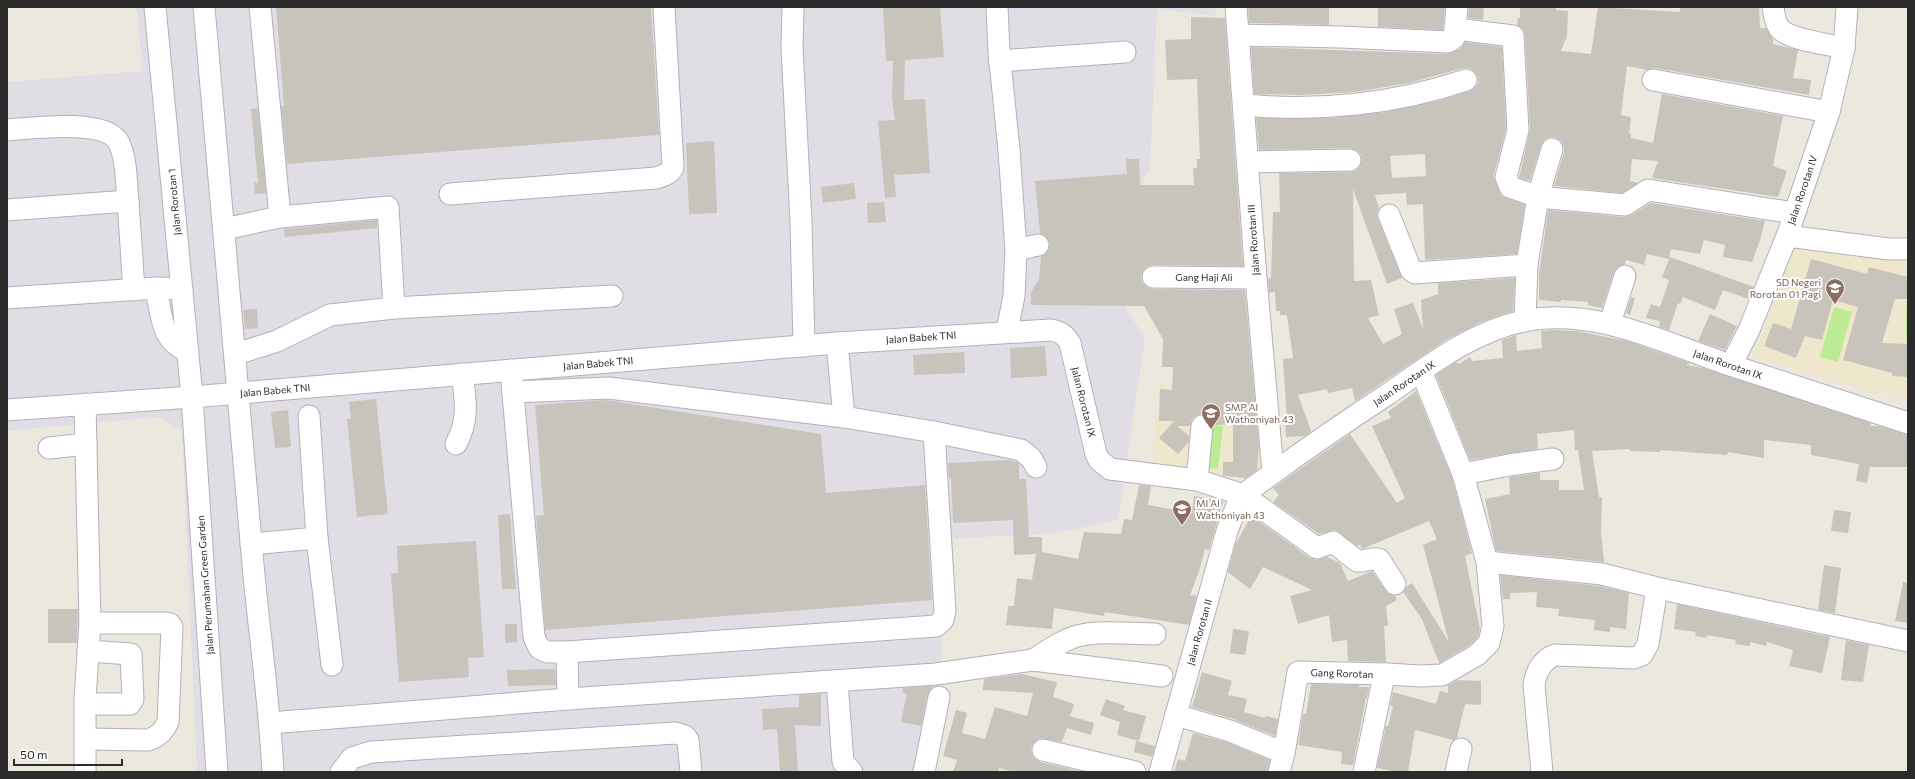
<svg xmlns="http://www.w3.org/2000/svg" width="1915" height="779" viewBox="0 0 1915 779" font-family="Commissioner,sans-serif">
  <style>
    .industrial { fill: #e0dde5 }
    .education { fill: #eee7cc }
    .pitch { fill: #bceb95 }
    .building { fill: #c8c4bc; fill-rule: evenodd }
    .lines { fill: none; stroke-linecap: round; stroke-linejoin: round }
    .minor-casing { stroke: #b1b1be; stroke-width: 23 }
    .minor { stroke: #fff; stroke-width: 21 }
    .labels { text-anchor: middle; stroke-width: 4; stroke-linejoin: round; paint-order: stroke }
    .street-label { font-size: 10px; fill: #2b2b2b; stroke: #fff }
    .education-label { font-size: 10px; fill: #785e54; stroke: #fff; text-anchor: start }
  </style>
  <rect width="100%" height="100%" fill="#ede8dd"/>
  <path class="industrial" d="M137,7h1078l1,9 -59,-7 -7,158 -16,35 -7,108 18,28 -27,182 -60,13 -113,6 -4,137 -27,96h-717l-14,-320 -2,-22 -23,-13 -151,14v-349l135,-11z"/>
  <g class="education">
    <path d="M1797,242l110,12 -29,141 -125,-39z"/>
    <path d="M1908,256v144l-28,-6z"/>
    <path d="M1160,383l27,3 15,5 69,1 -8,86 -111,-9z"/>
  </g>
  <g class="pitch">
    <rect x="1906" y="305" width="2" height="34"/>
    <path d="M1834,307l18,5 -14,50 -18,-5z"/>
    <path d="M1194,423l29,3 -5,43 -29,-3z"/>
  </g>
  <g class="building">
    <path d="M276,7h375l8,128 -372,29 -6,-58h3z"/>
    <path d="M883,7h57l4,50 -39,3 -1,40 21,-1 5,74 -36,2 2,22 -11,1 -7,-77 17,-1 -3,-22 1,-37h-7z"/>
    <path d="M1248,7h81v18l-80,-2z"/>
    <path d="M1378,7h67l-2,23 -65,-3z"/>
    <path d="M1469,7h15l-1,13 -15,-2z"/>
    <path d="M1520,7h36v3l12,1 -1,25 -6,15 30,3 7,-47 82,5v-5h79l1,21h6l7,11v5l25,6 -5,28 18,2 -2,15 -154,-27 -8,2 -20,-4 -6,49 10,2 -2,17h2v4l22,5 9,-49 121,22 -10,50 14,5 -9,26 -126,-19 6,-17 -26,-2 -2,22 8,2 -16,10 -68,-7 10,-34v-5l-3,-6 -6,-4h-5l-6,3 -3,5 -11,36 -11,-3 11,-48 -5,-95 -2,-5 -6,-5 1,-7h2z"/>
    <path d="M1191,17l34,1 18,248 -90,-1 -6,1 -4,5 -2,6 1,6 5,4 6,2 92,1 14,156 -2,24 -11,8 -23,-2v-14h10v-38l-19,1 -5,-9 -6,-2 -6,1 -5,4 -2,7h-13l12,10v6l-11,12 -19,-16 15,-17h-15l1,-32 12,1 1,-23h-11l1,-28 -19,-33 -113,-1v-13l8,-13 2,-23 5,-2 3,-5 1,-6 -4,-6 -6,-4 -5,-52 92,-7 -1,-15h13l1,26h54l-1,-17h4v-9h3l-3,-80 -30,1 -2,-40 26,-1z"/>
    <path d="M1465,42l37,5 4,82 -12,45 1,7 7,15 23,9 -8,49 -92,6 -2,-56 -16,1 -1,-12 -31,2 4,13 -2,6 1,5 24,59 -15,6 -34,-95 1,92 17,-1 8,35 -11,3 15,26 19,-10 -8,-25 19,-6 10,26 -2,-29 17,-6v-11l77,-5 -2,33 -32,11 -35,18 -91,61 -3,-13 -24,5 -1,-4 -29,6 13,36 -6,5 -19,1 -1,-16h2l-4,-62 10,-1 -6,-43h-7v-4h-4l-1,-19 -6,1 -1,-14 3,-1 2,-66h7l-1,-39 72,-1 6,-2 3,-4 2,-7 -2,-6 -4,-3 -6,-2 -91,2 -3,-32h72l58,-6 56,-12 28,-9 5,-3 3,-5v-6l-4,-6 -5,-3h-6l-54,15 -54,9 -55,3 -46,-1 -3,-47 196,7 14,-6zM1425,154l1,22 -34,2 -2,-22z"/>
    <path d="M258,108l8,85 -11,1 -1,-11h4l-7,-74z"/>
    <path d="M714,141l3,72 -28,1 -3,-71z"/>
    <path d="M854,183l2,16 -33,4 -2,-16z"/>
    <path d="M884,202l2,20 -18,1 -1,-20z"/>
    <path d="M1651,203l114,18 -5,19 -8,22 -29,-5 2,-12 -21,-5 -4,14 -29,-5 -2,10 -22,-5 -3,11 -18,-5 -1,4 -8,3 -3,5 -12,36 -14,-3v-3l-27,-2v2l-22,-2v-25l9,-65 76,7 8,-2z"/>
    <path d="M377,220v8l-92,9 -1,-8z"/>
    <path d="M1670,257l84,30 -5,12 -26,-9 -8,20 -32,-13 -3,7 -2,-1 -9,27 -10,-3 1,-6 -14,-3 5,-14 9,3 9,-27 -7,-3z"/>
    <path d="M1811,259l56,15 2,-7 39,10v22h-13l-13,44 26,1v33l-16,-1v-3l-49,-13 15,-53 -25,-7 -11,40 -17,-4 -9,22 -32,-12 9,-23 18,6z"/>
    <path d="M1631,297l4,1 -5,17 -4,-2z"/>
    <path d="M257,309l1,19 -13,1 -2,-19z"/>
    <path d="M1710,314l27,12 -12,24 -27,-9z"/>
    <path d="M1554,330l22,1 51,10 63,22 -3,2 16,3 168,55 -1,3h10l28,9v32h-38l-3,16 -11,-2 3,-17 -48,-9v-10l-47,-5v18l-36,-6 -1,3 -67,-5v2l-30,-1v-2l-38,2 7,46h3l-1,35 3,30 -108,-11 -11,-52 25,-5 -1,-17 31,-4v7h19v10h25l-6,-40h-3l-1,-20 -37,4 1,15 -68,11 -34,-85 20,-13 3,2 11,-7 2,4 31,-3 -1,-18 14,-5 1,16 25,-3 -1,-17z"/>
    <path d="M1045,346l2,30 -36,2 -1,-30z"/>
    <path d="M964,352l1,21 -51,2 -1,-20z"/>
    <path d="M1416,391l36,87 20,75 -7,3 15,73 -2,8 -8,8 -29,17h-2l-6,-14 -11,-29 -19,-27 3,-5 6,-4 37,59 -26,-97 14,-6 -8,-18 -67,28 -2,-4 -3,1 -22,-16 -16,4 -46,-32 6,-7 -6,-7 77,-54 47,69 8,-5 -33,-72 19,-8 -3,-6z"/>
    <path d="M376,399l12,115 -31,3 -10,-98h4l-2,-17z"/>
    <path d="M606,400l215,34 5,59 99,-8 7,115 -387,30 -9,-114 8,-1 -9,-110z"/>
    <path d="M288,410l3,37 -16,1 -4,-36z"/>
    <path d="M1009,460l10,3v16h7l3,58h13v15l36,7 6,-27 37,2 3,-15 8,1 7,-35 12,1 -3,19 44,8 2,-17 29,5 -14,49 -4,-1 -6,22 -9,24 7,1 -8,29 -84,-13 -1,4 -50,-8 -2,21 -46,-4 2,-19h6l3,-28 15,2 4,-26 -22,1 -1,-35 -60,3 -2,-45h-2l-1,-15z"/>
    <path d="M1834,510l17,2 -3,21 -17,-2z"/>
    <path d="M510,514l6,75h-14l-4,-74z"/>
    <path d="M1251,516l59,42 6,2 11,-3 13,6 8,18 24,-10 13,19 4,4 6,2 2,4 -11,6 2,20h-4l2,36 -38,-1 -1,-21 -15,2 -3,-27 -31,9 -8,-28 22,-6 -49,-23 -13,22 -22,-17 7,-27z"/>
    <path d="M476,541l8,116 -16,1 1,19 -70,5 -8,-108 7,-1 -1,-27z"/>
    <path d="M1824,565l17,3 -6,45 -17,-3z"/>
    <path d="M1500,575l100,11 29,7 -3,36 -16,-2v5l-16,-2 1,-10 -37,-4 1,-7 -23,-2 1,-15 -27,1v6h-7z"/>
    <path d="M1903,582l5,1v40l-13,-2z"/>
    <path d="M1677,604l153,33 -8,36 -33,-7 4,-16 -26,-8 -1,4 -16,-4v4l-15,-2 1,-4 -29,-5v3l-12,-2 1,-4 -22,-3z"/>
    <path d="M48,609h30l-1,34h-29z"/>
    <path d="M505,624h12v18l-12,1z"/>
    <path d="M1233,629l16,2 -4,24 -15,-2z"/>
    <path d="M1846,640l23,5 -6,37 -22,-2z"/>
    <path d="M555,669l1,16 -48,1 -1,-16z"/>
    <path d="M1202,672l30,9 -4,14 19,4 -3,13 21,6v-2l13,3 -3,17 -42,-17 -41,-12z"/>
    <path d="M1021,674l36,8 -4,15 21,7 -4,12 24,7 -3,12 -24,-7 -5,14 -22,-4 -5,4 -4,6 1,6 2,4 6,4 43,10h-69l-15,-4 -1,4h-45l4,-12 -14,-4 13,-46 11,3 -5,20 23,6 10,-32 32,9 6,-23 -50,-3 1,-11z"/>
    <path d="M1458,680l23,1v24l-16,-1 -8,34 -4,2 -38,-10 -7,42h-15v-1l-16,-3 9,-42h2l5,-20 -3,-1 3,-13 43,12 4,-13 8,2v-8z"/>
    <path d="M1311,684l48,1v2h10l-2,11h-1l-13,67 -12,-1 1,-12 -44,-7 5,-31h3z"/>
    <path d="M929,686l4,1 -6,8 -6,31 -20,-4 6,-29h-5l1,-5z"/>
    <path d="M821,694v32l-26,-1 3,47h-18l-3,-43 -14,1 -1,-21 37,-2v-12z"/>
    <path d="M1106,699l19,7 -2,4 23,6 -7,25 -22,-6 3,-13 -20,-7z"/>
    <path d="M1193,733l33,9 44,18 -3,12h-93l4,-13 7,2z"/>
    <path d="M1136,741l19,5 -3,11 -18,-5z"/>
  </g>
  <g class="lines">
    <defs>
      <g id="minor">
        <path d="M155,7l37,390 25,375"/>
        <path d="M204,7c16,178 32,356 47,535 6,76 18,153 22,230"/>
        <path d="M260,7l20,210"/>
        <path d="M793,7l-1,40 9,175 3,124"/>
        <path d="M997,7l2,45 10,98 7,100 -2,46 -7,35"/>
        <path d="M1236,7l20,271 17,194"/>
        <path d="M1773,7c1,7 2,15 6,21 10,12 49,16 65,20"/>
        <path d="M1456,29l57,7 5,94 -12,47 4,10 28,10 87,8 23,-15 146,23"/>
        <path d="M1238,35l103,2 107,5 6,-4 3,-31"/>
        <path d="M999,61l126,-9"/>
        <path d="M1653,80l176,32"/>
        <path d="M1244,105c73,7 152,-1 222,-25"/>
        <path d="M7,130c24,-2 100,-12 112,13 8,17 7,40 9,58"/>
        <path d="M1248,162l102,-2"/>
        <path d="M450,194l206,-16c7,-2 14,-4 17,-11l-9,-160"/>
        <path d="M7,210l121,-9 6,89"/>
        <path d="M1389,215l22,55 4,3 112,-8"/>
        <path d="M224,229l56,-12 108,-10 6,101"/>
        <path d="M1787,236l102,13h19"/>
        <path d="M1016,250l22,-5"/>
        <path d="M1153,277l103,1"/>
        <path d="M156,288c5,25 5,54 32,63"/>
        <path d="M7,298l149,-10 26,1"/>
        <path d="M1525,321l2,-56 11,-68 14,-48"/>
        <path d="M1610,323l15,-47"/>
        <path d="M837,343l7,74"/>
        <path d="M236,354l41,-13 53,-26 64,-7 218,-12"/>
        <path d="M1731,365l18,-35 38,-94 42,-124 15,-64 3,-41"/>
        <path d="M511,370l23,267 5,11 8,4h20l369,-26 7,-6 2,-9 -11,-179"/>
        <path d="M513,392l96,-4 235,29 90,15 87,18 10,8 5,9"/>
        <path d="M7,410l185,-13 645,-54 214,-13c10,2 14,5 19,13l26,111 3,6 11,9 87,11 46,15 74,53 16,-6 24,19c8,1 15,-4 22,-2l16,25"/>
        <path d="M309,416l8,122 15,127"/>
        <path d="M456,444c13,-24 10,-43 6,-70"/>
        <path d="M49,448l37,-4"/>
        <path d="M1463,474l46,-9 44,-6"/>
        <path d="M1197,480l5,-54"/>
        <path d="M251,544l66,-6"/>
        <path d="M1487,562l115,12 55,14 251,53"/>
        <path d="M567,652l1,47"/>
        <path d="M1033,660c14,-9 28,-19 44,-24 24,-6 53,-2 78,-2"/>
        <path d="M837,681l6,81 9,10"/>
        <path d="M85,704h45l3,-5 -2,-45 -43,-3"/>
        <path d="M1176,715l54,16 54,22"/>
        <path d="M270,723l298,-24 368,-25 97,-14 129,16"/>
        <path d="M86,739l62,1c11,-4 15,-8 20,-18l4,-95 -2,-3 -3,-1h-77"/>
        <path d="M1043,750l92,22"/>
        <path d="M85,772v-73l5,-76 -5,-219"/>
        <path d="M341,772l11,-14 19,-6 304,-19 10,3 3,4 3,32"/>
        <path d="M924,772l15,-75"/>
        <path d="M1160,772l67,-241 12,-31 4,-5c47,-35 96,-69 145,-101 42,-29 84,-62 135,-73 72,-15 143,23 210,45 58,19 117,38 175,57"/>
        <path d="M1279,772l5,-19 14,-81 88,2"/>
        <path d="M1364,772l18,-87 4,-11 35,2 21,-1 35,-20 12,-12 4,-17 -6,-64 -24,-88 -42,-103"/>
        <path d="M1456,772l5,-23"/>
        <path d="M1542,772l-8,-87c2,-13 8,-25 21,-30l79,3 8,-3 6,-11 9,-56"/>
      </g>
    </defs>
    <use href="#minor" class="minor-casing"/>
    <use href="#minor" class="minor"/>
  </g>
  <defs>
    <symbol id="school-pin" viewBox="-11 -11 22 30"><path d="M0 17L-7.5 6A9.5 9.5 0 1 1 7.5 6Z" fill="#8d6e63" stroke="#fff"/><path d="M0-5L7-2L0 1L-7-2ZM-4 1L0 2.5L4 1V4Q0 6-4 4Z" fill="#fff"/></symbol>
  </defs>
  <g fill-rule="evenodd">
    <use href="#school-pin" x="1824" y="277" width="22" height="30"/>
    <use href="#school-pin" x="1200" y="402" width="22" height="30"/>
    <use href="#school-pin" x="1171" y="498" width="22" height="30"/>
  </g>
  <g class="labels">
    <g class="street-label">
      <text transform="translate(1802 190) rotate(-71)" y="4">Jalan Rorotan IV</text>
      <text transform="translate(174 202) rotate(-95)" y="4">Jalan Rorotan 1</text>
      <text transform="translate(1253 240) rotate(-94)" y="4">Jalan Rorotan III</text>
      <text x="1204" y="281">Gang Haji Ali</text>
      <text transform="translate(921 337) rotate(-4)" y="4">Jalan Babek TNI</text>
      <text transform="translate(598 363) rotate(-5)" y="4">Jalan Babek TNI</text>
      <text transform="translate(1728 364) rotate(19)" y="4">Jalan Rorotan IX</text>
      <text transform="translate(1404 383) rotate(-34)" y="4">Jalan Rorotan IX</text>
      <text transform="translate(275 390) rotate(-5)" y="4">Jalan Babek TNI</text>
      <text transform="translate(1084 402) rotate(76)" y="4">Jalan Rorotan IX</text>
      <text transform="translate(205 585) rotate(-94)" y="4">Jalan Perumahan Green Garden</text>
      <text transform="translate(1199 632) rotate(-74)" y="4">Jalan Rorotan II</text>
      <text transform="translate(1342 673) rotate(2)" y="4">Gang Rorotan</text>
    </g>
    <g class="education-label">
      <text x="1821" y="286" text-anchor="end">SD Negeri<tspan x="1821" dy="12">Rorotan 01 Pagi</tspan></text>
      <text x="1225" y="411">SMP Al<tspan x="1225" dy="12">Wathoniyah 43</tspan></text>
      <text x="1196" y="507">MI Al<tspan x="1196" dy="12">Wathoniyah 43</tspan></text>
    </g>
  </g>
  <rect width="1915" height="779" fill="none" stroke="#2b2b2b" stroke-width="16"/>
  <path d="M14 759v6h108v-6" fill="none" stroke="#2b2b2b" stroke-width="2"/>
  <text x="20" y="759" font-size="12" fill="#2b2b2b" stroke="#ffffff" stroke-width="3" paint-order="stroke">50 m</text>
</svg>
